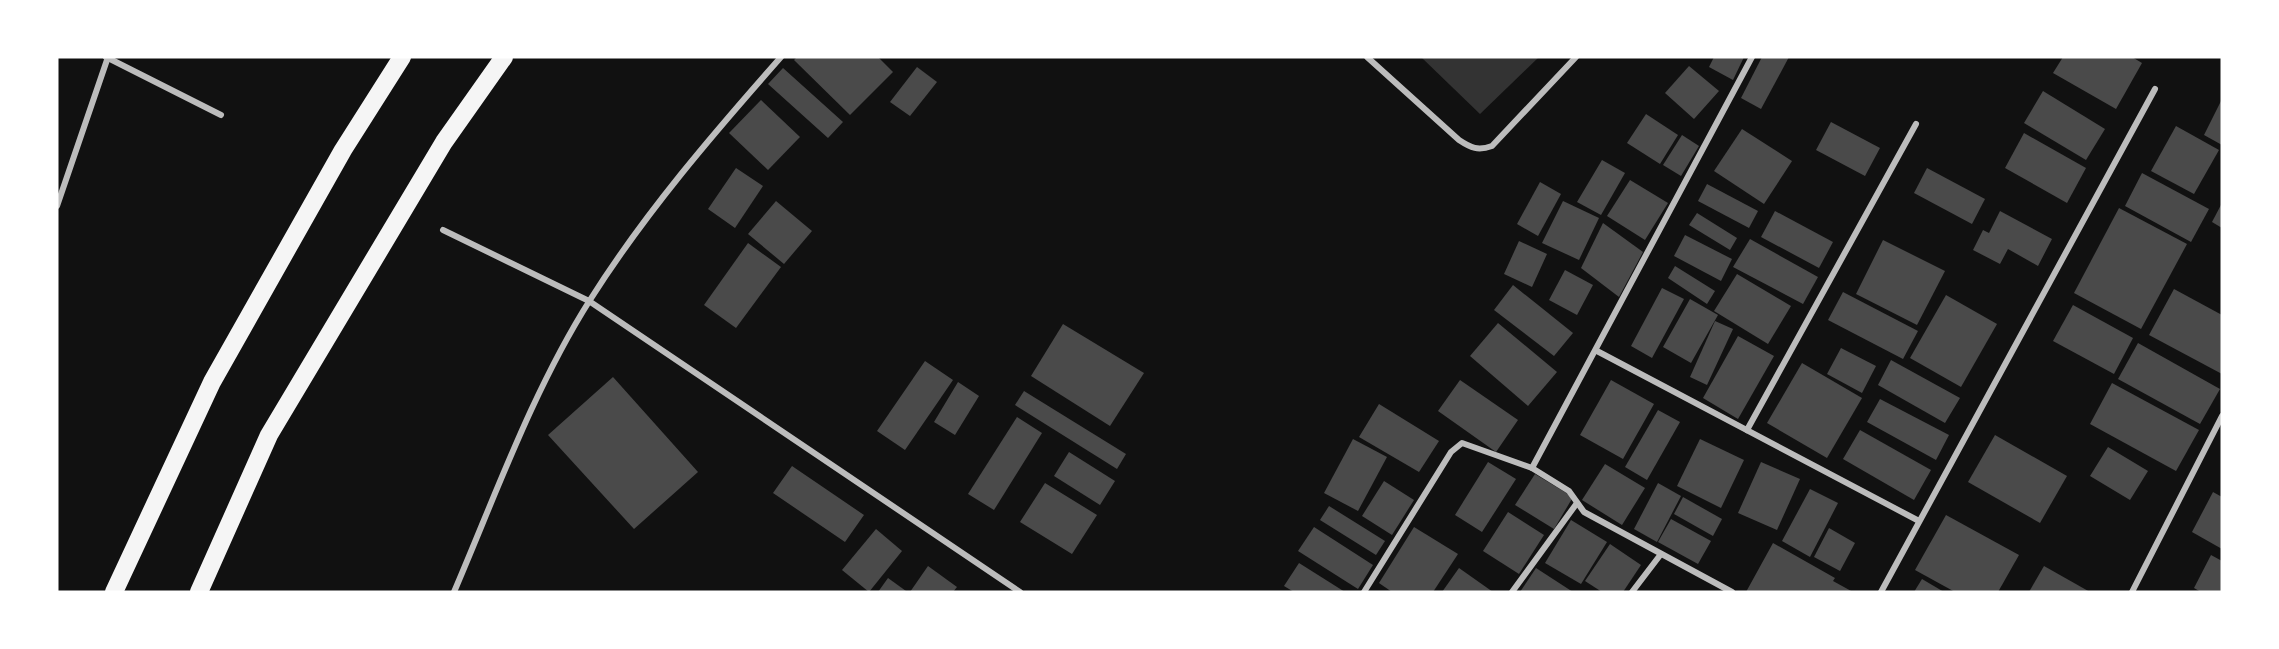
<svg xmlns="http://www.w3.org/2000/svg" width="2279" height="649" viewBox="0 0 2279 649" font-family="'IBM Plex Sans',sans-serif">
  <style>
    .water { fill: #333 }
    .building { fill: #4a4a4a }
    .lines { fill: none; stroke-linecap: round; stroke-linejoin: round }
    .minor { stroke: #bcbcbc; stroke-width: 6 }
    .motorway { stroke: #f5f5f5; stroke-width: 18 }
  </style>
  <rect width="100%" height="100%" fill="#111"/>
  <path class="water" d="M1421,57h118l-59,57z"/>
  <g class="building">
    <path d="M797,57h81l15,15 -43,43 -56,-55z"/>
    <path d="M1714,57h30l-11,23 -24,-13z"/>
    <path d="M1762,57h27l-28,52 -20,-11z"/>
    <path d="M2063,57h69l10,6 -26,46 -63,-36z"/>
    <path d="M1689,66l30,25 -25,28 -29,-26z"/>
    <path d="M917,67l20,15 -27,34 -20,-14z"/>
    <path d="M783,68l60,54 -15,16 -60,-54z"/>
    <path d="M2043,91l62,38 -19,31 -62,-37z"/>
    <path d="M2222,99v46l-18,-10z"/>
    <path d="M761,100l39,37 -32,33 -39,-37z"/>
    <path d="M1646,114l32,21 -18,29 -33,-21z"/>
    <path d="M1831,122l49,26 -15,28 -49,-26z"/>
    <path d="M2176,126l43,24 -25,44 -43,-23z"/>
    <path d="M1742,129l50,32 -28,43 -50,-33z"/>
    <path d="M2024,133l62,35 -19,35 -62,-35z"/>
    <path d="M1682,135l17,11 -18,30 -18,-11z"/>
    <path d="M1602,160l23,13 -24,42 -24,-13z"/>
    <path d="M736,168l27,18 -28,42 -27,-19z"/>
    <path d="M1927,168l58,31 -13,25 -58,-31z"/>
    <path d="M2142,173l67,36 -18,33 -66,-36z"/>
    <path d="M1630,180l38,23 -23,37 -38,-24z"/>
    <path d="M1540,182l21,12 -23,42 -21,-12z"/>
    <path d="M1707,184l51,27 -9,17 -51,-27z"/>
    <path d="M776,201l36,30 -28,33 -36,-30z"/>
    <path d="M1563,201l36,17 -20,42 -37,-17z"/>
    <path d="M2222,203v25l-10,-6z"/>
    <path d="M2119,208l68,36 -46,85 -67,-36z"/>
    <path d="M1775,211l58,31 -14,26 -58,-31z"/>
    <path d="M2000,211l52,28 -14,27 -30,-17 -8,15 -27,-14 10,-20 6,3z"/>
    <path d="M1697,213l40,25 -7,12 -41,-25z"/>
    <path d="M1603,223l40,29 -24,45 -38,-29z"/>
    <path d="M1685,235l47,24 -11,22 -47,-25z"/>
    <path d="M1750,239l68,38 -15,27 -70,-37z"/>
    <path d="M1883,240l62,31 -28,54 -61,-31z"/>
    <path d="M1519,241l28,13 -15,33 -28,-13z"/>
    <path d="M748,243l33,24 -45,61 -32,-23z"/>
    <path d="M1675,266l40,25 -8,13 -39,-26z"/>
    <path d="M1565,270l28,15 -16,30 -28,-15z"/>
    <path d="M1737,274l54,32 -23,38 -54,-33z"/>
    <path d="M1513,285l60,48 -19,23 -60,-46z"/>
    <path d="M1662,288l22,11 -32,59 -21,-12z"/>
    <path d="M2174,289l48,26v59l-73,-39z"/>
    <path d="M1843,292l75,39 -15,28 -75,-39z"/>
    <path d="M1946,295l51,29 -36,63 -51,-29z"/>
    <path d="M1690,299l28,16 -27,48 -28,-16z"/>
    <path d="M2073,305l60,33 -19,36 -61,-33z"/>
    <path d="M1715,321l18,8 -26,56 -17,-8z"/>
    <path d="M1498,323l59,49 -29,34 -58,-50z"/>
    <path d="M1063,324l81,49 -34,53 -79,-50z"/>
    <path d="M1738,336l36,20 -36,63 -35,-21z"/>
    <path d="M2138,343l82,46 -20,35 -82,-45z"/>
    <path d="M1841,348l35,18 -14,27 -35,-19z"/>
    <path d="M1891,360l69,38 -15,25 -67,-38z"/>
    <path d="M925,361l28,19 -48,70 -28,-19z"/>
    <path d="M1802,363l60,35 -35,60 -60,-35z"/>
    <path d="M613,377l85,95 -64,57 -86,-94z"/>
    <path d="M1460,380l58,40 -22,32 -58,-41z"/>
    <path d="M1611,380l43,24 -31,55 -43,-24z"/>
    <path d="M958,382l21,14 -24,39 -21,-13z"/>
    <path d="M2112,383l87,47 -23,41 -86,-47z"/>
    <path d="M1024,391l102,63 -9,15 -102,-64z"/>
    <path d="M1880,399l69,36 -13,25 -69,-38z"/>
    <path d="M1379,404l60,37 -20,31 -60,-35z"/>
    <path d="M1658,410l22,12 -33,58 -22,-13z"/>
    <path d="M1017,417l25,16 -48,77 -26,-16z"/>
    <path d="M1860,430l71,40 -17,30 -71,-41z"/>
    <path d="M1995,435l72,41 -27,47 -72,-41z"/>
    <path d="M1353,439l34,18 -29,54 -34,-18z"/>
    <path d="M1700,439l44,21 -23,48 -44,-22z"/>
    <path d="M2108,447l40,24 -18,29 -40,-24z"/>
    <path d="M1069,452l46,29 -15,24 -46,-29z"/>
    <path d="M1488,462l28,17 -34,53 -27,-17z"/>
    <path d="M1761,462l39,17 -23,51 -39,-17z"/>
    <path d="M1605,464l40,24 -23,37 -40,-25z"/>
    <path d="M792,466l72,49 -19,27 -72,-49z"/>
    <path d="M1535,474l38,23 -19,32 -39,-24z"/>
    <path d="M1384,481l30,19 -22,35 -30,-19z"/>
    <path d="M1045,483l52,32 -25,39 -52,-32z"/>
    <path d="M1658,483l23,13 -24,46 -23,-13z"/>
    <path d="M1810,489l28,14 -28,54 -28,-16z"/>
    <path d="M2213,492l9,5v52l-30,-17z"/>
    <path d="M1683,497l39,22 -9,17 -39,-22z"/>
    <path d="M1329,506l56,35 -9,14 -56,-35z"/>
    <path d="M1508,512l36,23 -25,39 -36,-23z"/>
    <path d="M1946,515l73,40 -21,37h-43l-40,-22z"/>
    <path d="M1671,519l40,22 -13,23 -40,-22z"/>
    <path d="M1571,520l36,22 -26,42 -36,-21z"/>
    <path d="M1314,527l59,38 -15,24 -60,-38z"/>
    <path d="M1414,527l44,27 -25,38h-41l-13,-9z"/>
    <path d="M1829,528l26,15 -15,28 -26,-14z"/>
    <path d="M876,529l26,22 -33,41 -27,-22z"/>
    <path d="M1773,543l62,35 -2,3 20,11h-107z"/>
    <path d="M1610,544l31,21 -18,27h-21l-17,-11z"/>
    <path d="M2211,555l11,6v31h-21l-7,-4z"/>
    <path d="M1299,563l46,29h-51l-10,-6z"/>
    <path d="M928,566l29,21 -4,5h-43z"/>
    <path d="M2044,566l46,26h-61z"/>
    <path d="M1459,568l34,24h-51z"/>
    <path d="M1536,568l37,24h-53z"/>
    <path d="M888,578l18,13 -1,1h-27z"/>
    <path d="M1922,579l22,13h-30z"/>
  </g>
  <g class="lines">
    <g class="minor">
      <path d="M106,57l115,58"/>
      <path d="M1367,57l92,83c12,8 19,11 33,6l84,-89"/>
      <path d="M57,206l51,-149"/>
      <path d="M443,230l146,71 431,291"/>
      <path d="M1597,351l322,170"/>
      <path d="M1747,430l169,-306"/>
      <path d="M1532,468l220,-411"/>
      <path d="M454,592c42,-98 79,-202 136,-292 55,-87 123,-166 191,-243"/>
      <path d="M1364,592l87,-140 11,-9 70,25 37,23 15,21 148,80"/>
      <path d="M1512,592l65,-89"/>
      <path d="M1632,592l29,-38"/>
      <path d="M1881,592l274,-503"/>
      <path d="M2132,592l90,-176"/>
    </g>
    <g class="motorway">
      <path d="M114,592l98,-210 131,-232 59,-93"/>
      <path d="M199,592l70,-157 175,-293 60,-85"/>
    </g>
  </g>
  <rect width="2279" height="649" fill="none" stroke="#ffffff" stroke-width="117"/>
</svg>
